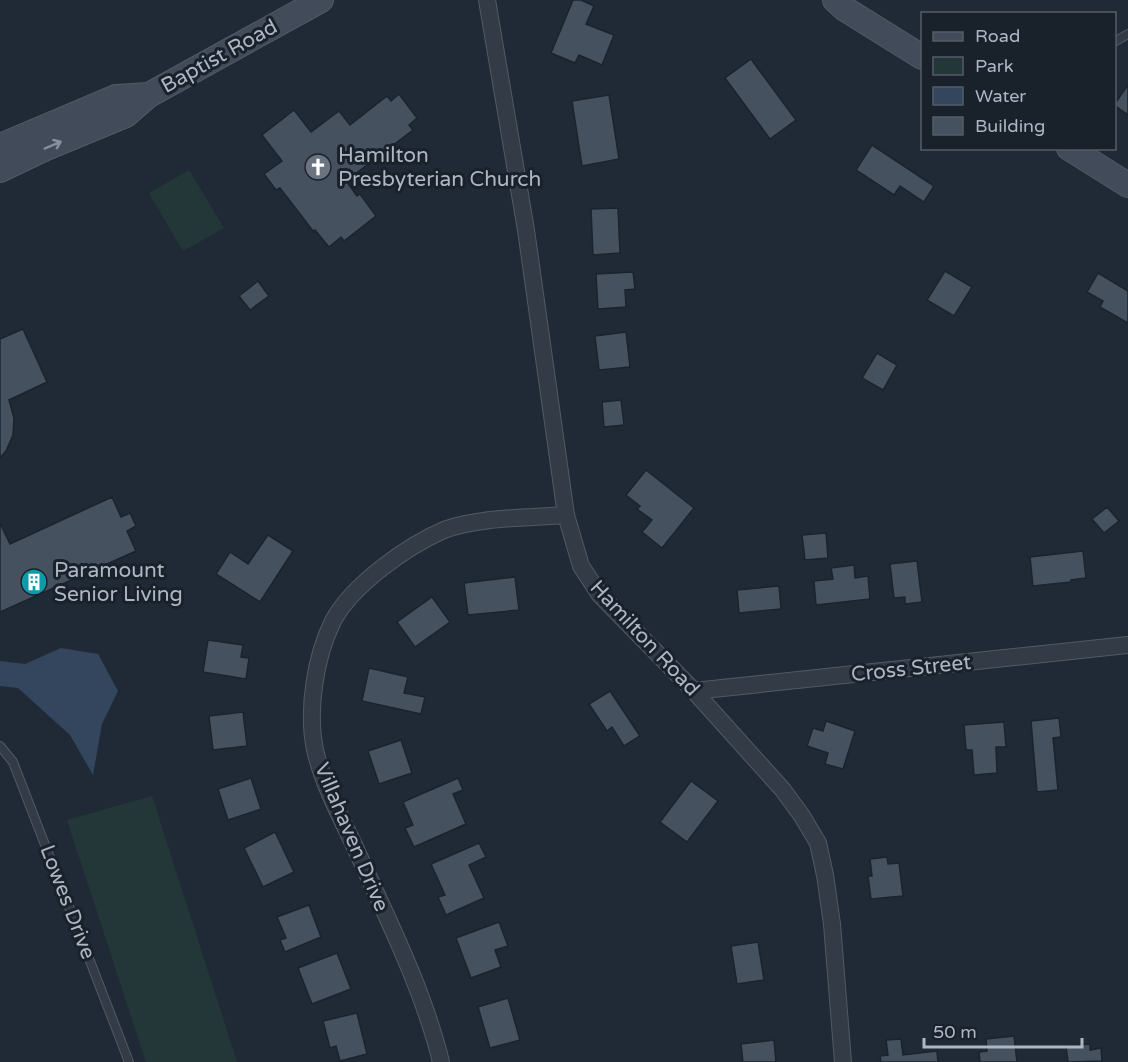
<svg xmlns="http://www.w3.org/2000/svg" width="1128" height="1062" viewBox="0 0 1128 1062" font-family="'Varela Round',sans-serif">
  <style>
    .green { fill: #233738 }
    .water { fill: #33465d }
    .building { fill: #465160; stroke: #1b232d; stroke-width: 1.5 }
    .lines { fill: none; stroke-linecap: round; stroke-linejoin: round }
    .lane-casing { stroke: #515a64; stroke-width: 10 }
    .street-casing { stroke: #515a64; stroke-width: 18 }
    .secondary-casing { stroke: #515a64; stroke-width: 26 }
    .lane { stroke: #333c46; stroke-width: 8 }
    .street { stroke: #333c46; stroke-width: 16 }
    .secondary { stroke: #414b59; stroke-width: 24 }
    .oneway { stroke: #87919e }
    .labels { text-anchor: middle; stroke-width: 6; stroke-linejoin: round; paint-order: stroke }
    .street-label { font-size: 21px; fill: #adb7c3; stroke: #19212b }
    .poi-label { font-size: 21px; fill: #adb7c3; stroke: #19212b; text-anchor: start }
  </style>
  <rect width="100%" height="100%" fill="#202a36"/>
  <g class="green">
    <path d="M189,170l35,58 -41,23 -34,-58z"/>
    <path d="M152,796l85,266h-91l-79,-242z"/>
  </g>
  <path class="water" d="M61,648l37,6 20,37 -16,33 -9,51 -23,-40 -52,-47 -18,-2v-25l25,3z"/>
  <g class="building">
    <path d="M573,0h8l13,6 -8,18 28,11 -12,30 -23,-10 -4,8 -24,-10z"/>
    <path d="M751,59l45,61 -26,19 -45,-61z"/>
    <path d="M1128,85v30l-14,-10z"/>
    <path d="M399,94l18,24 -8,7 4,5 -67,51 11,15 3,-2 16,22 -32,25 -3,-4 -12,10 -14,-17 -2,1 -33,-43 -4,2 -12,-16 18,-13 -20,-26 32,-25 17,22 28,-21 11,14 37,-29 4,5z"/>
    <path d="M609,95l10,64 -37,7 -10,-65z"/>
    <path d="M872,145l62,41 -10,16 -24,-16 -6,9 -38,-25z"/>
    <path d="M618,208l2,45 -27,2 -2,-46z"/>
    <path d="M945,271l27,16 -18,29 -27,-16z"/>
    <path d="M633,272l2,17 -10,1 1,17 -28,2 -2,-35z"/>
    <path d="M1098,273l30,18v32l-28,-16 3,-6 -16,-9z"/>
    <path d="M258,281l11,15 -19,14 -11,-14z"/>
    <path d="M23,329l24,53 -38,18 5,18 -1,17 -7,16 -6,7v-119z"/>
    <path d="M626,332l4,35 -31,3 -4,-34z"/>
    <path d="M877,353l20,12 -14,25 -21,-12z"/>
    <path d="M621,400l3,25 -20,2 -2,-25z"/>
    <path d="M646,470l48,38 -32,40 -20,-16 10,-12 -15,-11 3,-3 -14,-11z"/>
    <path d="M112,497l9,20 9,-4 6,13 -9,5 9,20 -136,61v-89l10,21z"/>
    <path d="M1107,507l12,14 -15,12 -12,-14z"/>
    <path d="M826,533l2,25 -23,2 -3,-25z"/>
    <path d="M268,535l25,16 -33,51 -44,-28 14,-22 18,12z"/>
    <path d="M1083,551l3,27 -15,2v2l-38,4 -3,-29z"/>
    <path d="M917,561l5,41 -17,2v-7l-11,1 -4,-34z"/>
    <path d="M854,565l1,13 13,-2 2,23 -54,6 -2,-24 19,-2 -2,-11z"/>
    <path d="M515,577l4,33 -51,5 -4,-32z"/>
    <path d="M779,586l2,23 -42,4 -2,-23z"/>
    <path d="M432,597l18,25 -35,25 -18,-25z"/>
    <path d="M208,640l35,5 -2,12 8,1 -3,21 -43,-7z"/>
    <path d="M369,668l39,9 -4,16 21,4 -4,17 -59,-13z"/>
    <path d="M610,691l30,45 -16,10 -12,-19 -5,4 -18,-27z"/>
    <path d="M243,712l4,34 -34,4 -4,-34z"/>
    <path d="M1059,718l2,19 -8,1 5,52 -21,2 -6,-71z"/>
    <path d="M826,721l29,10 -12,38 -18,-5 3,-11 -21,-7 6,-18 10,3z"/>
    <path d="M1004,722l2,25h-10l1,26 -23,2 -2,-25h-6l-2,-25z"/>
    <path d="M401,740l11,33 -33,11 -11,-33z"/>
    <path d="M251,778l10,31 -33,11 -10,-31z"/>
    <path d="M458,778l5,12 -10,4 13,30 -52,23 -9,-19 8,-3 -10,-23z"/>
    <path d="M691,781l27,20 -31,41 -27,-20z"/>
    <path d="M275,832l19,40 -31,15 -19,-39z"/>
    <path d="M479,843l7,14 -17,8 15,33 -38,17 -8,-18 7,-2 -14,-31z"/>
    <path d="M887,857l1,7 11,-1 4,33 -32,3 -3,-23h4l-2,-17z"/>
    <path d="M309,905l12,32 -36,15 -5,-12 6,-2 -9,-21z"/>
    <path d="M499,922l9,24 -13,4 6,17 -30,11 -15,-40z"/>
    <path d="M758,942l6,38 -27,4 -6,-38z"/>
    <path d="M337,953l14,36 -39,15 -14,-36z"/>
    <path d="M508,998l12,42 -30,8 -12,-41z"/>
    <path d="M357,1013l10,41 -27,7 -4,-15 -6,2 -7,-27z"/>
    <path d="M1014,1036l3,26h-37l-1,-10 8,-1 -1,-12z"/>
    <path d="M901,1039l2,16 34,-4 1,11h-57l-1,-6 8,-1 -2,-15z"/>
    <path d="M774,1040l2,22h-33l-2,-18z"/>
    <path d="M1090,1044v6l11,-2 1,13 -34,1 -2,-16z"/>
  </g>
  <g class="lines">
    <defs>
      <g id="lane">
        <path d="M1114,42l14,-8"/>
        <path d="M0,746l13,16 116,300"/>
      </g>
      <g id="street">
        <path d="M487,0l39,230 40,285 15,51 19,29 94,96 89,99 19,26 16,27 7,32 7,49 11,138"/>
        <path d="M694,691l434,-46"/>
        <path d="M441,1062c-18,-74 -55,-146 -86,-215 -15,-31 -32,-63 -40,-97 -8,-39 0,-93 18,-129 19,-36 74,-75 111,-91 34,-13 85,-12 122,-15"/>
      </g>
      <g id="secondary">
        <path d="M835,0l10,9 77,48"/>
        <path d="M0,146l116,-49 33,-2"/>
        <path d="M1069,148l59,37"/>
        <path d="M0,170l44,-21 82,-34 23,-20 172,-95"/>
      </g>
    </defs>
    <use href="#lane" class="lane-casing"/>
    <use href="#street" class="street-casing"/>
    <use href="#secondary" class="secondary-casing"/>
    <use href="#lane" class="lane"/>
    <use href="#street" class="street"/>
    <use href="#secondary" class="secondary"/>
  </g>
  <defs><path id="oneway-shaft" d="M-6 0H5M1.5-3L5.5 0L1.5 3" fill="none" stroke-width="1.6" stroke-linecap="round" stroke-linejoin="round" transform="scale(1.5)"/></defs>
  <use class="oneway" href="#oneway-shaft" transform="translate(53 145) rotate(-23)"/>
  <defs>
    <symbol id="church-disc" viewBox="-11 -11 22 22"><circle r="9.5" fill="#6b7280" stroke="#19212b"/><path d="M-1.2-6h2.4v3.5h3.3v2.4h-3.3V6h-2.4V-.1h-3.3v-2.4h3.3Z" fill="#fff"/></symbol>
    <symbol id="building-disc" viewBox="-11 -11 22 22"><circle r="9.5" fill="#0f9aa8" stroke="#19212b"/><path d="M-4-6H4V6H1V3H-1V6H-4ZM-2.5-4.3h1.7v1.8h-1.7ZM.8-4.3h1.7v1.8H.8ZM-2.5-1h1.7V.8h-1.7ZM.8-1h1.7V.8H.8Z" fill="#fff"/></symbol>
  </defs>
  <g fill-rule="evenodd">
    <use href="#church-disc" x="303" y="152" width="30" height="30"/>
    <use href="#building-disc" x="19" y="567" width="30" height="30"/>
  </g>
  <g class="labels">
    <g class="street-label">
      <text transform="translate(219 56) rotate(-29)" y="7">Baptist Road</text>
      <text transform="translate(645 638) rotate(47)" y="7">Hamilton Road</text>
      <text transform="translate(911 668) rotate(-6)" y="7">Cross Street</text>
      <text transform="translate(352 837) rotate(67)" y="7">Villahaven Drive</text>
      <text transform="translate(68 902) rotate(69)" y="7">Lowes Drive</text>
    </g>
    <g class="poi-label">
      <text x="338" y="162">Hamilton<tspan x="338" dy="24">Presbyterian Church</tspan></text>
      <text x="54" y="577">Paramount<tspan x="54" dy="24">Senior Living</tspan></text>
    </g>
  </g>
  <rect x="921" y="12" width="195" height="138" fill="#19212b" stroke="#545d68" stroke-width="1.5"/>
  <rect x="933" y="32" width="30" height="9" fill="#414b59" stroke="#545d68" stroke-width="1.5"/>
  <text x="975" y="42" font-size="18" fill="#adb7c3">Road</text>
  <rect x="933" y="57" width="30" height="18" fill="#233738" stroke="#545d68" stroke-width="1.5"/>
  <text x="975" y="72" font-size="18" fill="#adb7c3">Park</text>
  <rect x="933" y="87" width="30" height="18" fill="#33465d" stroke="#545d68" stroke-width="1.5"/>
  <text x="975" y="102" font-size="18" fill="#adb7c3">Water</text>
  <rect x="933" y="117" width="30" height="18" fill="#465160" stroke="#545d68" stroke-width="1.5"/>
  <text x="975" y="132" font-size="18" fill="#adb7c3">Building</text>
  <path d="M924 1038v9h158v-9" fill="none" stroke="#adb7c3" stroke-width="3"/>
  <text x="933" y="1038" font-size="18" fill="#adb7c3" stroke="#19212b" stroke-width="4.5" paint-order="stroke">50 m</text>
</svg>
